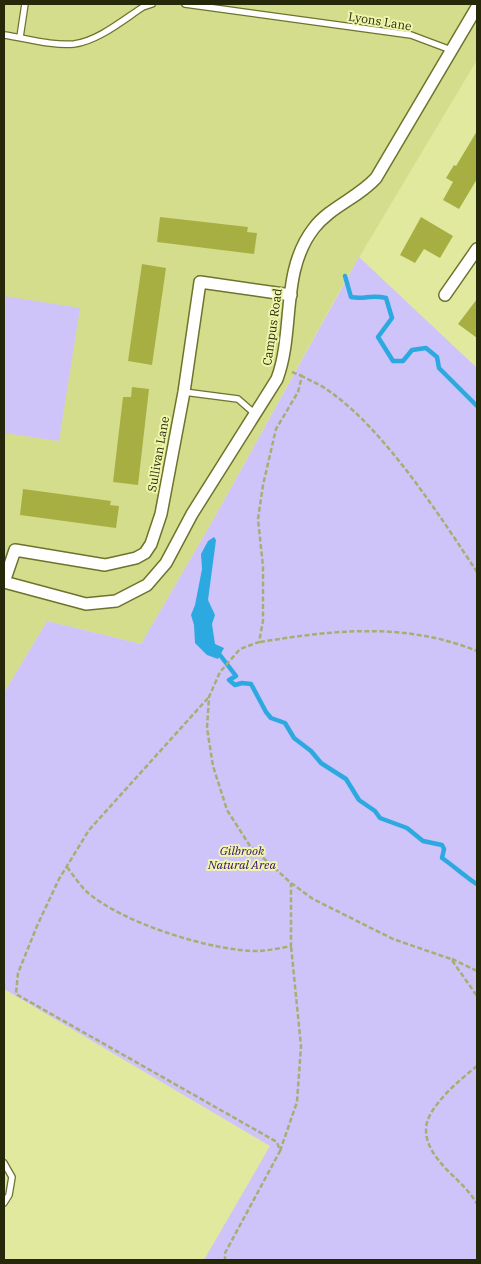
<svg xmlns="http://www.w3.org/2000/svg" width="481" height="1264" font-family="'IBM Plex Serif',serif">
<rect width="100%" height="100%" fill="#e1e99f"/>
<path fill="#d4dd8b" d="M 4,4 L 477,4 L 477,60 L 345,281 L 212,522 L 141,644 L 47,621 L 4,693 Z"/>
<g fill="#cec4f9">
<path d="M 359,257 L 477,368 L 477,1260 L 204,1260 L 270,1146 L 4,989 L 4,693 L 47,621 L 141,644 L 212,522 Z"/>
<path d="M 4,296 L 80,308 L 59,441 L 4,433 Z"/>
</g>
<path fill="#2ca9e0" d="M 214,537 L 216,540 L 208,600 L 215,615 L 212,624 L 215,644 L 224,648 L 218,659 L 207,655 L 195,643 L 194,625 L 191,615 L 195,605 L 202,569 L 201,554 L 208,541 Z"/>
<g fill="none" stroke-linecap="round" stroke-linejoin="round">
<g stroke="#2ca9e0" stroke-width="4.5">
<path d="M 345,276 L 351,297 C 365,300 370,294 386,298 L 392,318 L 378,337 L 393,361 L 403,361 L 412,350 L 426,348 L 437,357 L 439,368 L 477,406"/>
<path d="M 220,655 L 236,676 L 229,680 L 235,685 L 242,683 L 251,684 L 266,712 L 271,718 L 285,723 L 294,738 L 311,751 L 321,763 L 346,779 L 359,800 L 375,811 L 380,818 L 407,828 L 423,841 L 442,845 L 444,849 L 442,858 C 451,864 471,881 477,884"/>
</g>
</g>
<g fill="#a7af43">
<path d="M 477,131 L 477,179 L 459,209 L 443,200 L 453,182 L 446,178 L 454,165 L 456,166 Z"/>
<path d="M 160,217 L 248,227 L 247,232 L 257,233 L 254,254 L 157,242 Z"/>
<path d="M 421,217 L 453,236 L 440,258 L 424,249 L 415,263 L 400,255 Z"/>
<path d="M 142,264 L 166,268 L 152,365 L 128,361 Z"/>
<path d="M 477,299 L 477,338 L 458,324 Z"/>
<path d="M 132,387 L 149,389 L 138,485 L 113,482 L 123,397 L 131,397 Z"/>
<path d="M 23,489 L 111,501 L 110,505 L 119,506 L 116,528 L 20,515 Z"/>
</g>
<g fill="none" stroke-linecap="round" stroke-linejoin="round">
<defs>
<g id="service">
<path d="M 185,4 L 411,35 L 451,50"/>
<path d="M 4,35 C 26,38 51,46 74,44 C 98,41 123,20 143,7 L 152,4"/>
<path d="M 20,37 L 25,4"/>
<path d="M 184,392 L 238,399 L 254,413"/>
<path d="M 4,1163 L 12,1177 L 9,1195 L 4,1203"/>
</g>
<g id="minor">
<path d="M 445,295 L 477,249"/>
<path d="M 4,582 L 86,604 L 116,601 L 147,585 L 166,563 L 192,514 L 277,379 C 295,331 280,271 314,228 C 330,207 358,198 376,178 L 477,7"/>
<path d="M 4,582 L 15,550 L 105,565 L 136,558 L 145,553 L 151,544 L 161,514 L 184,392 L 200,282 L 291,295"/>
</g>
</defs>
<use href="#service" stroke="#6e732c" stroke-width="8"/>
<use href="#minor" stroke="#6e732c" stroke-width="14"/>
<g stroke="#a8ae71" stroke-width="2.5" stroke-dasharray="5 2.5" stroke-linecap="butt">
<path d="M 292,372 L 302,376"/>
<path d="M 477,572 C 440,516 384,429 329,391 C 321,385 311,381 302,376 L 298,392 L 276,429 L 263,485 L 258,519 L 263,567 L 263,621 L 259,642 L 240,649 L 220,672 L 209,697 L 207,728 L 213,766 L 227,810 L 250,846 L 291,883 L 313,899 L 393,939 L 451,959 L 477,996"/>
<path d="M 260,642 C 334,630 405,622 477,651"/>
<path d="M 208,698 L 89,830 L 59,879 L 37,926 L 18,973 L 16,994 L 277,1142 L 280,1151 L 225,1253 L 225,1260"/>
<path d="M 67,867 C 73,875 79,884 86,891 C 121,923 214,952 260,951 C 270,950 281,948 291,946 L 291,883"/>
<path d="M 452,959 L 477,971"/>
<path d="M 477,1066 C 462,1078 425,1108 426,1130 C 426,1146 437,1159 447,1170 C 458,1181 469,1190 477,1204"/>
<path d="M 280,1151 L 297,1102 L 301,1046 L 291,946"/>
</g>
<use href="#service" stroke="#fff" stroke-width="5.5"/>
<use href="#minor" stroke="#fff" stroke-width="11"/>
</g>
<g text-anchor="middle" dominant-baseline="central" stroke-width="4" stroke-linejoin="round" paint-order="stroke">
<g font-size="12" fill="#26280a" stroke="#eef6ac">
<text transform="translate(380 21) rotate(9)">Lyons Lane</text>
<text transform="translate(272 327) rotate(-82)">Campus Road</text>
<text transform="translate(158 454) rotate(-80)">Sullivan Lane</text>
</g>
<g font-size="12" font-style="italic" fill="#360574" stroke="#eef6ac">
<text x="242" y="850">Gilbrook<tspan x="242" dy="14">Natural Area</tspan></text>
</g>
</g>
<rect width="481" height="1264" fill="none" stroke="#26280a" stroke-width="10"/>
</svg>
